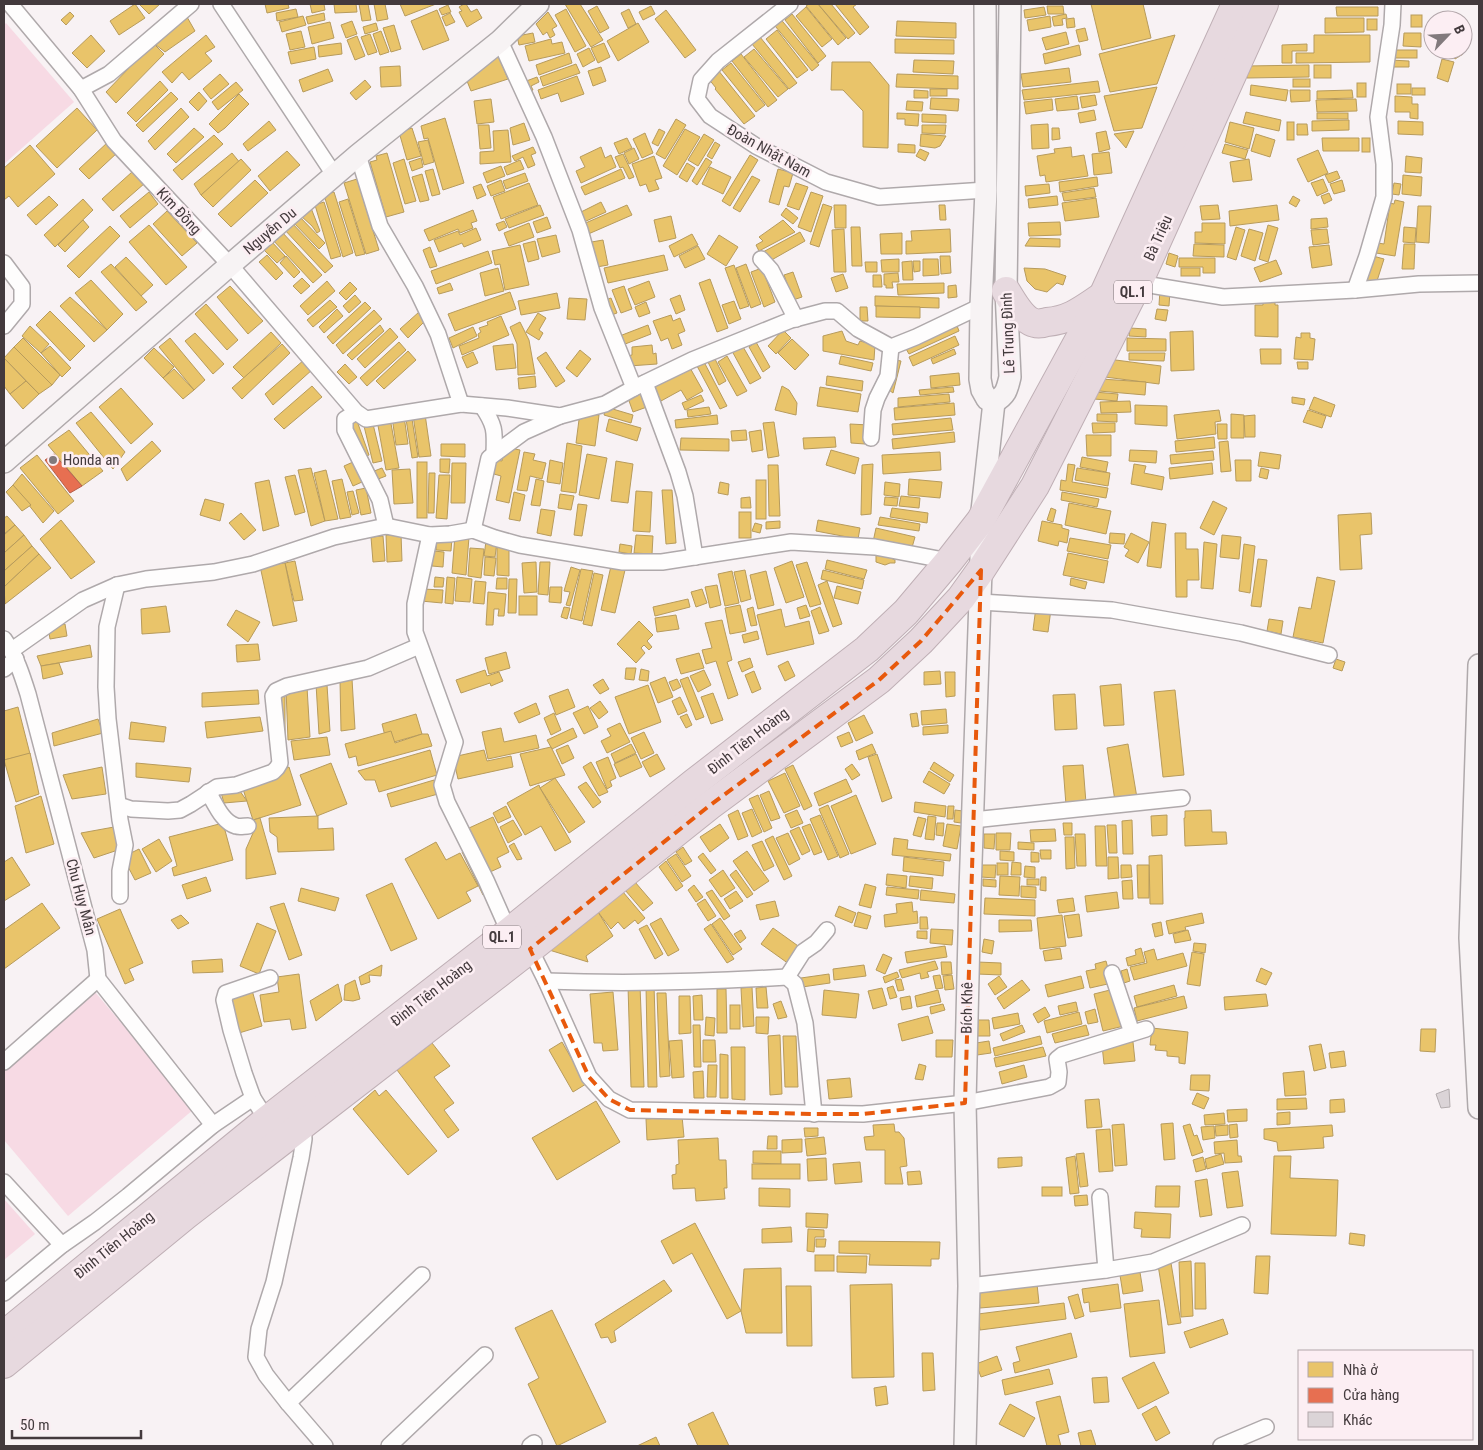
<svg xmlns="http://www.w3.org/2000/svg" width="1483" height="1450" font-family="'Roboto Condensed',sans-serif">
<rect width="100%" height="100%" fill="#f8f2f4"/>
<g fill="#f7dae4">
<path d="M 6,23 L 74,102 L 4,164 L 4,25 Z"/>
<path d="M 95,992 L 194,1109 L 68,1216 L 4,1140 L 4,1069 Z"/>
<path d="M 4,1199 L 35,1234 L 4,1260 Z"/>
</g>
<g fill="#e9c46a" stroke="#b79b5c">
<path d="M 135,4 L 145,18 L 119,35 L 110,21 Z"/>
<path d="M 139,4 L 160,4 L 149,14 Z"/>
<path d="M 265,4 L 288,4 L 289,8 L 267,13 Z"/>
<path d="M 310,4 L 324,4 L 325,10 L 312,13 Z"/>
<path d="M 334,4 L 356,4 L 357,12 L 335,13 Z"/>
<path d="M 359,4 L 368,4 L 371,20 L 362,21 Z"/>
<path d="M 374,4 L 385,4 L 388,19 L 377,21 Z"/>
<path d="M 400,4 L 436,4 L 405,16 Z"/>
<path d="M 464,4 L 466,4 L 471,12 L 477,9 L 482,18 L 467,27 L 459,12 L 462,11 L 459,7 Z"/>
<path d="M 565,4 L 580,4 L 603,40 L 591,47 Z"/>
<path d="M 809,4 L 818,4 L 846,38 L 838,45 L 806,6 Z"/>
<path d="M 818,4 L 831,4 L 855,33 L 848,39 Z"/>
<path d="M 835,4 L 857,4 L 853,7 L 869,27 L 860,35 Z"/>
<path d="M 1091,4 L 1143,4 L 1151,38 L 1102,50 Z"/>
<path d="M 448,5 L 451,12 L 442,15 L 439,9 Z"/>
<path d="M 597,6 L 609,28 L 600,33 L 588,11 Z"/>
<path d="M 651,6 L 655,14 L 643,20 L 639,12 Z"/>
<path d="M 1047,6 L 1063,6 L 1064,14 L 1048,14 Z"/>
<path d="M 806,7 L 832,39 L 822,47 L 796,16 Z"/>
<path d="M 1044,7 L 1046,15 L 1025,18 L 1024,10 Z"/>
<path d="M 1336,7 L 1378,7 L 1378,16 L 1337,16 Z"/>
<path d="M 296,9 L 298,17 L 277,21 L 276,13 Z"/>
<path d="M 566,9 L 586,46 L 575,52 L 555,15 Z"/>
<path d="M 629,9 L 636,24 L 628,28 L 621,13 Z"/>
<path d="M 437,10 L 449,40 L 423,50 L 411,21 Z"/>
<path d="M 666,10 L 696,50 L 685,58 L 655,19 Z"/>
<path d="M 70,12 L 74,16 L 66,25 L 61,20 Z"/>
<path d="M 548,12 L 557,26 L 552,29 L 555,35 L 550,38 L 547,32 L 543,35 L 536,24 Z"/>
<path d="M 324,13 L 325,20 L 308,24 L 306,17 Z"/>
<path d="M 450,13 L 455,22 L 446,26 L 442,17 Z"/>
<path d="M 792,14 L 826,56 L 818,63 L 785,20 Z"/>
<path d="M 1066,14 L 1067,18 L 1062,19 L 1063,25 L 1054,26 L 1052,17 Z"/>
<rect x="1411" y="15" width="11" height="12"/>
<path d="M 303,16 L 306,25 L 282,32 L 279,22 Z"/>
<path d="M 778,16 L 819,65 L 812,71 L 771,21 Z"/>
<path d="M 1050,16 L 1051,27 L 1029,31 L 1027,20 Z"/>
<path d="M 187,17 L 195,31 L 165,52 L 156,45 Z"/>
<path d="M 1074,18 L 1075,27 L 1067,28 L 1066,19 Z"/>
<path d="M 1325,18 L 1364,18 L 1364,32 L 1325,33 Z"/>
<rect x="1367" y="19" width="10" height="11"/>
<path d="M 352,21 L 357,34 L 346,38 L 341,25 Z"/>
<path d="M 897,21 L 956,23 L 956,38 L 896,36 Z"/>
<path d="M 330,22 L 334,38 L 312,44 L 308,27 Z"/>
<path d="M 376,23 L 378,30 L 365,34 L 363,27 Z"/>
<path d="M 638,23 L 649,42 L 618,61 L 607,41 Z"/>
<path d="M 394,25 L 401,49 L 391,52 L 383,28 Z"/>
<path d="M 1085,28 L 1088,40 L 1079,42 L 1076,30 Z"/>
<path d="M 777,30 L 808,70 L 797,78 L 766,39 Z"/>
<path d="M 301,31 L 305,47 L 290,50 L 286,34 Z"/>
<path d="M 381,31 L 389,52 L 380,55 L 373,34 Z"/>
<path d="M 1066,32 L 1069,44 L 1046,50 L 1042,38 Z"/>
<path d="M 533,33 L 535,42 L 519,45 L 517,36 Z"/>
<path d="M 1404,33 L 1421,33 L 1421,47 L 1403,46 Z"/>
<path d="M 370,34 L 377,52 L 368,55 L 361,37 Z"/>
<path d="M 91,35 L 105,51 L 87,68 L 72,53 Z"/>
<path d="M 206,35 L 215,47 L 205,53 L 212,61 L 189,80 L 182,72 L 172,83 L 162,72 Z"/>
<path d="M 1175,35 L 1157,84 L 1110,92 L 1099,54 Z"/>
<path d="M 1314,35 L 1370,35 L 1370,62 L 1296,63 L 1296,53 L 1314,53 Z"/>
<path d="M 357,36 L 365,56 L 355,60 L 347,40 Z"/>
<path d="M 760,37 L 797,83 L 789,89 L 752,44 Z"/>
<path d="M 551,39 L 552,44 L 562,42 L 565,53 L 529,61 L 525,46 Z"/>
<path d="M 895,39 L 954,40 L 954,54 L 895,53 Z"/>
<path d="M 153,43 L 164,54 L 116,103 L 106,92 Z"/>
<path d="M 341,43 L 342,54 L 319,57 L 318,46 Z"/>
<path d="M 604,43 L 610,57 L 598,63 L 591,48 Z"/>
<path d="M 1307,44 L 1307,51 L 1292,51 L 1292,63 L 1282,63 L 1282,45 Z"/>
<path d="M 1079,45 L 1081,55 L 1045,64 L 1043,54 Z"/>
<path d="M 314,47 L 316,59 L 291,64 L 288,52 Z"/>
<path d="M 589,48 L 595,60 L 583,67 L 577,54 Z"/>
<path d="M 754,49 L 788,89 L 778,97 L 744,57 Z"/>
<rect x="1395" y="50" width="22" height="8"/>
<path d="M 1449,50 L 1460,50 L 1463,54 L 1455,59 Z"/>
<path d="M 569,53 L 572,63 L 539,75 L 536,65 Z"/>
<path d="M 741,54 L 777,100 L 768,107 L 732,61 Z"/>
<path d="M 498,55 L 508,79 L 471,91 L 467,81 Z"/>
<path d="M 1442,59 L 1454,62 L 1448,82 L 1437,78 Z"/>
<path d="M 914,60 L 954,61 L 953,74 L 913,72 Z"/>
<path d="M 1390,60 L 1409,61 L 1409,67 L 1390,67 Z"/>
<path d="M 832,62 L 870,62 L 889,85 L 888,148 L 863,147 L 863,111 L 843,90 L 831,90 Z"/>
<path d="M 731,63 L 765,105 L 756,112 L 722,70 Z"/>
<path d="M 576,64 L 580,73 L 543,86 L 540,77 Z"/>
<path d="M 1309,65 L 1309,77 L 1247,78 L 1247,66 Z"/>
<rect x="1314" y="65" width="17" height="13"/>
<path d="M 400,66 L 401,86 L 381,87 L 380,67 Z"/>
<path d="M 601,67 L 606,81 L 593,86 L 588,71 Z"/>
<path d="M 1069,68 L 1071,82 L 1023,87 L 1021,74 Z"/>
<path d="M 328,69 L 333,81 L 303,92 L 299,80 Z"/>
<path d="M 718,70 L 755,116 L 744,124 L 715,89 L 716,88 L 708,78 Z"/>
<path d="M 220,74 L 229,84 L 211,99 L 203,89 Z"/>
<path d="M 897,74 L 958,76 L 958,89 L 896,87 Z"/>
<path d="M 577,76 L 584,94 L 561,102 L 558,93 L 541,99 L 538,90 Z"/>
<path d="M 537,77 L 539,82 L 531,86 L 533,90 L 525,94 L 521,83 Z"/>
<rect x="1293" y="79" width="17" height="8"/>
<path d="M 365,80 L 371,87 L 356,100 L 350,93 Z"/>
<path d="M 160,81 L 168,90 L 136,122 L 127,113 Z"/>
<path d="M 1098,81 L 1100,92 L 1024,100 L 1022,90 Z"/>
<path d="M 236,82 L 243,90 L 218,110 L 212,102 Z"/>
<rect x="1357" y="83" width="9" height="14"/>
<rect x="1397" y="84" width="14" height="10"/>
<path d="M 1251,85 L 1288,90 L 1286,101 L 1250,95 Z"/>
<path d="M 1157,87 L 1142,128 L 1114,131 L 1104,96 Z"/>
<rect x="1412" y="88" width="13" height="7"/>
<rect x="930" y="89" width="17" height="7"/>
<path d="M 914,90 L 928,91 L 928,98 L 914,98 Z"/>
<path d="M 1290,90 L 1310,90 L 1310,101 L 1291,102 Z"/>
<path d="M 1352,90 L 1353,98 L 1317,99 L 1317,91 Z"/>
<path d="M 171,92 L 178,99 L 143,132 L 136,125 Z"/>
<path d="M 199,92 L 207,101 L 198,111 L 189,102 Z"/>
<path d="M 239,94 L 249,104 L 225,128 L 218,133 L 209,124 Z"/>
<path d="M 1095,95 L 1097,105 L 1082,108 L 1080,97 Z"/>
<path d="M 1077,96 L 1079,109 L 1057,111 L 1055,99 Z"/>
<path d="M 1395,96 L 1412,97 L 1412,104 L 1418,104 L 1418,119 L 1410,118 L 1410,112 L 1395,112 Z"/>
<path d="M 931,98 L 959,99 L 958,111 L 930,109 Z"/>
<path d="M 491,99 L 494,122 L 477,124 L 474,101 Z"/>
<path d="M 1052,99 L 1053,110 L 1026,114 L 1024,102 Z"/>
<path d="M 1356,99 L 1357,111 L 1317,112 L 1316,100 Z"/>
<path d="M 907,101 L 923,102 L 922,111 L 906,110 Z"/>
<path d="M 77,108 L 97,130 L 57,168 L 36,146 Z"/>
<path d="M 181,108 L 189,117 L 155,150 L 148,141 Z"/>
<path d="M 1094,110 L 1096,120 L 1080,123 L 1078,113 Z"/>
<path d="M 1246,112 L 1281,120 L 1279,131 L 1243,123 Z"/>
<path d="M 897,113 L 919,114 L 918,126 L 905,125 L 905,119 L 897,119 Z"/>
<rect x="1317" y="113" width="31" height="6"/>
<path d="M 922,114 L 946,115 L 946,123 L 922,122 Z"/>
<path d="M 445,118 L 464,183 L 443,190 L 428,138 L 424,139 L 421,126 Z"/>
<path d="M 676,119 L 686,125 L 665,159 L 656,154 Z"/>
<path d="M 1349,120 L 1349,130 L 1312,131 L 1312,121 Z"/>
<path d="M 269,121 L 276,130 L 248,151 L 243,144 Z"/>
<path d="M 1398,121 L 1423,122 L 1423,135 L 1398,134 Z"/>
<path d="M 1230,122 L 1254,128 L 1249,149 L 1225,142 Z"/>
<rect x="1287" y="122" width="7" height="18"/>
<path d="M 524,123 L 530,140 L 513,145 L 510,128 Z"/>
<path d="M 1048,124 L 1049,148 L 1032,149 L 1031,125 Z"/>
<path d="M 1297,124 L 1307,124 L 1308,135 L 1297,135 Z"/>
<path d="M 478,125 L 489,125 L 491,148 L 480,149 Z"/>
<path d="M 922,125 L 946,125 L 945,134 L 922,133 Z"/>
<path d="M 194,128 L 204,137 L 176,163 L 167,154 Z"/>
<path d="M 412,128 L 421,156 L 407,160 L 399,132 Z"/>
<path d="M 1052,128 L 1059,128 L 1060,139 L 1052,140 Z"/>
<path d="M 659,129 L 665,132 L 658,146 L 652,143 Z"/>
<path d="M 685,129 L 700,137 L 677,175 L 663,166 Z"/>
<path d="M 508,130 L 511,162 L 480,164 L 480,152 L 494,151 L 493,131 Z"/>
<path d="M 1106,131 L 1110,149 L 1099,152 L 1096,133 Z"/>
<path d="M 1134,131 L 1126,148 L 1114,134 Z"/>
<path d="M 645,133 L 653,153 L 642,158 L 633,139 Z"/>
<path d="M 704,134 L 714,140 L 698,166 L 688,160 Z"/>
<path d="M 921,134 L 946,136 L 940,146 L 935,148 L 920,146 Z"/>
<path d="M 1256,134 L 1275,140 L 1270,157 L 1251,151 Z"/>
<path d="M 214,135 L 223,144 L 182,180 L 173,170 Z"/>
<path d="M 627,138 L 632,148 L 619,154 L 614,143 Z"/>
<path d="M 1322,138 L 1359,138 L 1359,151 L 1323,151 Z"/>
<rect x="1362" y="138" width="8" height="14"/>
<path d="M 428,140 L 434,162 L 424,165 L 418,142 Z"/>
<path d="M 108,142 L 118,152 L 89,179 L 79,169 Z"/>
<path d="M 715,142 L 720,145 L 712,159 L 707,156 Z"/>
<path d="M 898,144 L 915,145 L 915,153 L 898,152 Z"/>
<path d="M 1225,144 L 1248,150 L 1245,159 L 1222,153 Z"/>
<path d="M 30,145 L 55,174 L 18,207 L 9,196 L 4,200 L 4,168 Z"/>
<path d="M 533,147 L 536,153 L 531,155 L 535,165 L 528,168 L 523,157 L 515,161 L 512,156 Z"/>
<path d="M 601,147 L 605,158 L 611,155 L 616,167 L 581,183 L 576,171 L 585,167 L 580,157 Z"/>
<path d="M 1071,147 L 1072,157 L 1084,155 L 1088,176 L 1046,182 L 1045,175 L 1040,176 L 1037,156 L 1055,153 L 1054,149 Z"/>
<path d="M 634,148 L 639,159 L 629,164 L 624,153 Z"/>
<path d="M 920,149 L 929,153 L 925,161 L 916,156 Z"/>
<path d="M 1318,150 L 1328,173 L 1308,182 L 1297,159 Z"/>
<path d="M 287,151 L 300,165 L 270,191 L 258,176 Z"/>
<path d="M 1109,152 L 1112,173 L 1094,175 L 1092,154 Z"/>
<path d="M 232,153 L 241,164 L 201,195 L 194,184 Z"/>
<path d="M 387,153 L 404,212 L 386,217 L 370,162 L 377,160 L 376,156 Z"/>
<path d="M 623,154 L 634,177 L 629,179 L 623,167 L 620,168 L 615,157 Z"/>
<path d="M 750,155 L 758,160 L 730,206 L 722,201 Z"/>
<path d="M 654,156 L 662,178 L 655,180 L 659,189 L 649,192 L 646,184 L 640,186 L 632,164 Z"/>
<path d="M 1406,156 L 1422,158 L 1421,173 L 1405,172 Z"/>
<path d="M 421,158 L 423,167 L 412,171 L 409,162 Z"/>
<path d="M 706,158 L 712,162 L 697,185 L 692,181 Z"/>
<path d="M 241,159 L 251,170 L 213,207 L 201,195 Z"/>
<path d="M 404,159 L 416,201 L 405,204 L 393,163 Z"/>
<path d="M 1249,159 L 1252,180 L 1233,182 L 1230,162 Z"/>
<path d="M 520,160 L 524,169 L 507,175 L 504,167 Z"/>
<path d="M 687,163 L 695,168 L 687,182 L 679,177 Z"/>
<path d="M 501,166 L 505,176 L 487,183 L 483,173 Z"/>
<path d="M 710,167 L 731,177 L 723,194 L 702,184 Z"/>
<path d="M 433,169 L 440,194 L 432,196 L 425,171 Z"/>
<path d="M 621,169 L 625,178 L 585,195 L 581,187 Z"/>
<path d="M 778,169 L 793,173 L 789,187 L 784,186 L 779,205 L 769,202 Z"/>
<path d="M 1337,171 L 1340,178 L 1329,183 L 1325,175 Z"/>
<path d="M 132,172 L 145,183 L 113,211 L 102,199 Z"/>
<path d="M 525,173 L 528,181 L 506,189 L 503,181 Z"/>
<path d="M 422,174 L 429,200 L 420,202 L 412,177 Z"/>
<path d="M 1403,175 L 1422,177 L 1421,196 L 1402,194 Z"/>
<path d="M 752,176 L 760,180 L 740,212 L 733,208 Z"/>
<path d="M 1097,177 L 1098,186 L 1060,192 L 1059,182 Z"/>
<path d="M 357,179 L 379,250 L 366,254 L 344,183 Z"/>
<path d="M 1323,179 L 1328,191 L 1317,196 L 1311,183 Z"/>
<path d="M 255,180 L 268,193 L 231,227 L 218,214 Z"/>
<path d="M 501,180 L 505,191 L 491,196 L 487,186 Z"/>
<path d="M 1342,180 L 1345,191 L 1334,194 L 1330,184 Z"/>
<path d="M 529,183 L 538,205 L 501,219 L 493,197 Z"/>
<path d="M 796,183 L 808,187 L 799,210 L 787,206 Z"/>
<path d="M 1394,183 L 1401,184 L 1399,195 L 1392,194 Z"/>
<path d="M 481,184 L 486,195 L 477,199 L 473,187 Z"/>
<path d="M 1049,184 L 1050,193 L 1026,196 L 1025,186 Z"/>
<path d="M 1094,188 L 1096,197 L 1064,201 L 1062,193 Z"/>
<path d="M 149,192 L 158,204 L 130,228 L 120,216 Z"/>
<path d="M 334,192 L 353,253 L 343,257 L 324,195 Z"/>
<path d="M 811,192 L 823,196 L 811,232 L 798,227 Z"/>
<path d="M 1329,193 L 1332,200 L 1324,204 L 1321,196 Z"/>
<path d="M 49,196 L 58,205 L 36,225 L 27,215 Z"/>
<path d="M 1057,196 L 1058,205 L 1029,208 L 1028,199 Z"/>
<path d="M 1293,196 L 1300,200 L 1296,207 L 1289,203 Z"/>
<path d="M 1096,198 L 1099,217 L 1065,221 L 1062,203 Z"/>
<path d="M 83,199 L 93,210 L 55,247 L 44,235 Z"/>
<path d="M 348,199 L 365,254 L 356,256 L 339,202 Z"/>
<path d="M 1395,200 L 1404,202 L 1395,256 L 1376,253 L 1378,243 L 1384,244 L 1390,203 L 1394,204 Z"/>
<path d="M 324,202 L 341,256 L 331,259 L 315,205 Z"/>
<path d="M 601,202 L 606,212 L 584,222 L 579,213 Z"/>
<path d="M 823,204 L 832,207 L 819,247 L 810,244 Z"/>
<path d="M 540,205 L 544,215 L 509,228 L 505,219 Z"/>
<path d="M 627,205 L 632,215 L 586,235 L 581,225 Z"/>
<path d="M 834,205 L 846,205 L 846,228 L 835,228 Z"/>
<path d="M 939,205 L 945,205 L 946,220 L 940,220 Z"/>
<path d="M 1218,205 L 1220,219 L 1202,220 L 1200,206 Z"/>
<path d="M 1277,205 L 1279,220 L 1230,226 L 1229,211 Z"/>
<path d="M 1418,206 L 1431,206 L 1429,243 L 1416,242 Z"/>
<path d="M 311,208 L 320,231 L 317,233 L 312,226 L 301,216 Z"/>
<path d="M 786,208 L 798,218 L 793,224 L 781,215 Z"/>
<path d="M 473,210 L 477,221 L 471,223 L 473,228 L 460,233 L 458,229 L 429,241 L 424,230 Z"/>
<path d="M 167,211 L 197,243 L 182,256 L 153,224 Z"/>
<path d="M 298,215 L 325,243 L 319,249 L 292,221 Z"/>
<path d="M 671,216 L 676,238 L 659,242 L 654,220 Z"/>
<path d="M 547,217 L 551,228 L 537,233 L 533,222 Z"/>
<path d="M 1327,218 L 1328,227 L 1311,229 L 1311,219 Z"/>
<path d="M 83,220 L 89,227 L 65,252 L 58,245 Z"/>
<path d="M 783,220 L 795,232 L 759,251 L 756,245 L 763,241 L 759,237 Z"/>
<path d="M 290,221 L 333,266 L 325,273 L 283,228 Z"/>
<path d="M 504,221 L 507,227 L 499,231 L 496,224 Z"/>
<path d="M 1060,222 L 1061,235 L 1029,236 L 1028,223 Z"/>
<path d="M 529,223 L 534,237 L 509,246 L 504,233 Z"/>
<path d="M 1202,223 L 1225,223 L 1225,244 L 1195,243 L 1195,232 L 1202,232 Z"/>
<path d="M 149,225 L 187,267 L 166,285 L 129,242 Z"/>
<path d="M 1268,225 L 1278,228 L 1268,262 L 1259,259 Z"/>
<path d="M 110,226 L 120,236 L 79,278 L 67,266 Z"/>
<path d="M 851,227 L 860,227 L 862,266 L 852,266 Z"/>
<path d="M 1236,227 L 1245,230 L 1236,260 L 1227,257 Z"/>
<path d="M 1404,227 L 1416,228 L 1415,243 L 1403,242 Z"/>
<path d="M 476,228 L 481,240 L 464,247 L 462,243 L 439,252 L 434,240 L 458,231 L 460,235 Z"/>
<path d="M 844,229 L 846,272 L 834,272 L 832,230 Z"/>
<path d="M 950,229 L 951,252 L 906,254 L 906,241 L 912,241 L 911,231 Z"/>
<path d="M 1249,229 L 1263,233 L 1255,261 L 1241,256 Z"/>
<path d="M 1327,229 L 1329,243 L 1313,245 L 1311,230 Z"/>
<path d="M 281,231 L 322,275 L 313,283 L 272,239 Z"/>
<path d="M 800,232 L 805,241 L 768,262 L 763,252 Z"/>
<path d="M 902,233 L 902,254 L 881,254 L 880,234 Z"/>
<path d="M 692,234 L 698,245 L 674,257 L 669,246 Z"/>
<path d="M 556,235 L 560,252 L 542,257 L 537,239 Z"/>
<path d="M 719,235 L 738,247 L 726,266 L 707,254 Z"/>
<path d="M 1030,238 L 1060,239 L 1060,247 L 1025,246 Z"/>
<path d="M 603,240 L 608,265 L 591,268 L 586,243 Z"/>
<path d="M 271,241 L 285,256 L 277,263 L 263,249 Z"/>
<path d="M 535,241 L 539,259 L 528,262 L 523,244 Z"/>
<path d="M 1194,244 L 1224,245 L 1224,257 L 1193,256 Z"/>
<path d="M 1404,244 L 1415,244 L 1414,269 L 1402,269 Z"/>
<path d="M 520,245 L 529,285 L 505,290 L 500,264 L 495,265 L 492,251 Z"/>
<path d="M 1329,245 L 1332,265 L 1312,268 L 1309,247 Z"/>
<path d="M 698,246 L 705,259 L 685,268 L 679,256 Z"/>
<path d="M 430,247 L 437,266 L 430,268 L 423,250 Z"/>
<path d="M 488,251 L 492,263 L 436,284 L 431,271 Z"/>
<path d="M 1169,253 L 1178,256 L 1175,267 L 1166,264 Z"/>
<path d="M 267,255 L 283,273 L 276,280 L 259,262 Z"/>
<path d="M 664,255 L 668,270 L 608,283 L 604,268 Z"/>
<path d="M 286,256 L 300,272 L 294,278 L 280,263 Z"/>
<path d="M 940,256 L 950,256 L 951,273 L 941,274 Z"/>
<path d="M 1373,256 L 1384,259 L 1376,284 L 1365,280 Z"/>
<path d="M 126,257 L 153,285 L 141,296 L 115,267 Z"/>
<path d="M 1179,258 L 1215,258 L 1215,273 L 1203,273 L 1203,267 L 1179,267 Z"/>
<path d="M 899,259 L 899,272 L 882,272 L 881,260 Z"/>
<path d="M 923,259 L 938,259 L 939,275 L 923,276 Z"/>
<path d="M 1276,260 L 1282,274 L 1260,282 L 1254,268 Z"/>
<path d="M 912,261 L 913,280 L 903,280 L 902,262 Z"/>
<path d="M 913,261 L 920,261 L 920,271 L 914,272 Z"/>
<path d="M 865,262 L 877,262 L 877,272 L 866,272 Z"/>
<path d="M 111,264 L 147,302 L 136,311 L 101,272 Z"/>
<path d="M 746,264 L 761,304 L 751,308 L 736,268 Z"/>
<path d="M 734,265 L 749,306 L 740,309 L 725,268 Z"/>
<path d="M 498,268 L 504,291 L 485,296 L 480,273 Z"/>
<path d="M 762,268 L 775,302 L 764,307 L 751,272 Z"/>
<path d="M 1024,268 L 1045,269 L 1066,276 L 1063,285 L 1057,283 L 1047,292 L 1035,289 L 1027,281 Z"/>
<rect x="1181" y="268" width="19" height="8"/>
<path d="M 793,272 L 802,297 L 793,300 L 784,275 Z"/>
<path d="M 898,273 L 899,282 L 892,282 L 893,288 L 886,288 L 886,285 L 884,285 L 884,274 Z"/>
<path d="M 843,274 L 848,288 L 836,292 L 831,278 Z"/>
<path d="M 873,275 L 881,275 L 882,287 L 873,287 Z"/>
<path d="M 302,278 L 310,286 L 301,294 L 293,286 Z"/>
<path d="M 710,279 L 728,328 L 717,332 L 699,283 Z"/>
<path d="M 91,280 L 123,314 L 107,330 L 75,293 Z"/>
<path d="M 327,281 L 335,291 L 308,315 L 300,306 Z"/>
<path d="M 649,281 L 655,297 L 635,305 L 628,289 Z"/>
<path d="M 350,282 L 357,289 L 346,300 L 339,293 Z"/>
<path d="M 450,283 L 453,290 L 439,294 L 437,288 Z"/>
<path d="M 944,283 L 944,293 L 898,295 L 897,284 Z"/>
<path d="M 956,285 L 957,297 L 948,298 L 948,286 Z"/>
<path d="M 230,286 L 263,321 L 248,334 L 217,297 Z"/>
<path d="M 624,286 L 632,309 L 621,313 L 612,290 Z"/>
<path d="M 1160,290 L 1170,291 L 1169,306 L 1159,305 Z"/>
<path d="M 510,292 L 516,309 L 455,331 L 448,314 Z"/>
<path d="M 557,293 L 560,308 L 521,315 L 518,301 Z"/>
<path d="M 355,295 L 361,302 L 349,313 L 343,306 Z"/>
<path d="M 680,295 L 685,310 L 676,314 L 670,299 Z"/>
<path d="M 875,296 L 939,298 L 939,308 L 875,306 Z"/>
<path d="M 70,297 L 107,330 L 94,342 L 60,306 Z"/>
<path d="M 569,298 L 587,299 L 585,320 L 567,319 Z"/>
<path d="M 611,298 L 617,313 L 609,316 L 603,301 Z"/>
<path d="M 330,300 L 337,307 L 313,327 L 307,320 Z"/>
<path d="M 1263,300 L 1275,300 L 1275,305 L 1278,305 L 1278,337 L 1255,336 L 1255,305 L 1263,305 Z"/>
<path d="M 734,301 L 741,319 L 729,324 L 722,305 Z"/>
<path d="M 365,302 L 371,308 L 333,344 L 327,337 Z"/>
<path d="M 646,302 L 650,313 L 639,317 L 635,307 Z"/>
<path d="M 206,304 L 238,340 L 227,350 L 195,314 Z"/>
<path d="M 876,306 L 920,307 L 920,318 L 876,317 Z"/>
<path d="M 860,307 L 867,307 L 868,321 L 860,321 Z"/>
<path d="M 337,309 L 343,316 L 324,333 L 319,327 Z"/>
<path d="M 1157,309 L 1168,310 L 1166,321 L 1155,319 Z"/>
<path d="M 374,310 L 382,319 L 343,354 L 336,345 Z"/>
<path d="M 50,311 L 85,346 L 70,361 L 36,325 Z"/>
<path d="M 419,312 L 426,320 L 408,338 L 400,329 Z"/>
<path d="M 538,313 L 546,318 L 539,330 L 543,333 L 539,340 L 526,332 Z"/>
<path d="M 671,315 L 673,321 L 680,318 L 685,331 L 678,334 L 682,345 L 672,349 L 668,338 L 661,341 L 653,321 Z"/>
<path d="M 501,316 L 509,335 L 462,355 L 459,346 L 479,338 L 478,334 L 481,332 L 479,328 L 488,325 L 487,322 Z"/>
<path d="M 520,322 L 529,340 L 535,374 L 518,375 L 517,344 L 510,327 Z"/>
<path d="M 956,323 L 959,331 L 909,354 L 905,347 Z"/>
<path d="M 380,325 L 384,331 L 352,360 L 347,355 Z"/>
<path d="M 648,325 L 651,334 L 620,346 L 617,337 Z"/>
<path d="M 30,326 L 49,344 L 41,353 L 22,336 Z"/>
<path d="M 473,327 L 477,336 L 453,348 L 449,338 Z"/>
<path d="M 390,328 L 398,337 L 365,368 L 357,359 Z"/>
<path d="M 1130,328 L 1146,329 L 1146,337 L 1129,336 Z"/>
<path d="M 783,330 L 791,338 L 776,354 L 768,346 Z"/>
<path d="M 842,331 L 846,341 L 858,345 L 860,341 L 875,345 L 874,360 L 823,351 L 823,336 Z"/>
<path d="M 1193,331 L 1194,370 L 1171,371 L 1170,332 Z"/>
<path d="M 271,332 L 281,343 L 244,378 L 233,367 Z"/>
<path d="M 195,333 L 224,364 L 213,374 L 185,341 Z"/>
<path d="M 1301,333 L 1310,333 L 1310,338 L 1315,339 L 1313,360 L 1294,359 L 1296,337 L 1301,338 Z"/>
<path d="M 955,336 L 959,345 L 913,366 L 909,357 Z"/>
<path d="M 23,338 L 60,375 L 52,385 L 13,348 Z"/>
<path d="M 170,338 L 205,380 L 194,390 L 159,347 Z"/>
<path d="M 1127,338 L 1166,339 L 1166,351 L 1127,351 Z"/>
<path d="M 792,339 L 809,355 L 795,370 L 778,353 Z"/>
<path d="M 399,342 L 406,350 L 367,386 L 360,378 Z"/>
<path d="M 756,342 L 770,367 L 763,372 L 749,347 Z"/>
<path d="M 282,344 L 290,353 L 242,399 L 232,388 Z"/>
<path d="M 513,344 L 516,368 L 496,370 L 493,346 Z"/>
<path d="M 652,345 L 653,354 L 656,353 L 657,364 L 629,366 L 628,356 L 632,355 L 632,347 Z"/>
<path d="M 742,345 L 761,378 L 750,384 L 732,351 Z"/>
<path d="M 50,346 L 71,368 L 62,377 L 41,353 Z"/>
<path d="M 14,347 L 52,385 L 39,394 L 4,358 Z"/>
<path d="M 154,348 L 174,367 L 163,378 L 144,358 Z"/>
<path d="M 954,349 L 956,354 L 933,364 L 931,359 Z"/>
<path d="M 1260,349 L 1281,349 L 1281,364 L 1261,364 Z"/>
<path d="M 580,350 L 591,359 L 577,377 L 566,368 Z"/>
<path d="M 408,351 L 416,360 L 384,389 L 376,381 Z"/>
<path d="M 473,352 L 478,363 L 467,368 L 462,357 Z"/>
<path d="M 546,352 L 565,381 L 556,387 L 537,358 Z"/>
<path d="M 1129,353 L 1165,353 L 1164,361 L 1129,360 Z"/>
<path d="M 727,356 L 747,391 L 737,396 L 718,362 Z"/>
<path d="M 841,356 L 873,363 L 871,371 L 839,364 Z"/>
<path d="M 4,358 L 26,381 L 10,394 L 4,386 Z"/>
<path d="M 305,359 L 313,369 L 273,405 L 265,394 Z"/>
<path d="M 715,359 L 726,381 L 719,385 L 708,362 Z"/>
<path d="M 890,359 L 901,361 L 893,393 L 889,390 Z"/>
<path d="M 1108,359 L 1161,366 L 1159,384 L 1105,377 Z"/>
<path d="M 704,362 L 727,406 L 720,409 L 697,366 Z"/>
<path d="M 1297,362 L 1308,362 L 1308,369 L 1298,369 Z"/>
<path d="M 345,364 L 357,377 L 349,384 L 337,372 Z"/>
<path d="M 689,366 L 703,391 L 687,400 L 681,390 L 661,401 L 652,386 Z"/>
<path d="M 174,369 L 194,390 L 183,399 L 163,378 Z"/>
<path d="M 959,373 L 960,385 L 931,388 L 930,376 Z"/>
<path d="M 535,376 L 536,387 L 519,389 L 518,378 Z"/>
<path d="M 827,376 L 863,381 L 862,391 L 826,385 Z"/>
<path d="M 1101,379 L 1146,382 L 1145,395 L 1099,391 Z"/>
<path d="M 26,381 L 39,394 L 23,409 L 10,394 Z"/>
<path d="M 312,386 L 322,397 L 284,429 L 274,419 Z"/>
<path d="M 782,386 L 789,390 L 797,403 L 796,415 L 775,410 Z"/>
<path d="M 820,387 L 861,394 L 858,412 L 817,406 Z"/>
<path d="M 953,387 L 954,392 L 920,395 L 919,390 Z"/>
<path d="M 121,388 L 153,424 L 131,444 L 99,407 Z"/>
<path d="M 1094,392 L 1118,394 L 1117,401 L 1094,399 Z"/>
<path d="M 641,393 L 647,407 L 633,412 L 628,398 Z"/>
<path d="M 949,394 L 950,402 L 898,407 L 898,398 Z"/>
<path d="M 701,395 L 704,401 L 685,410 L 682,403 Z"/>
<path d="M 1292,397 L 1305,399 L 1304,405 L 1292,403 Z"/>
<path d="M 1314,397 L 1335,405 L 1331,417 L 1309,409 Z"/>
<path d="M 1130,401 L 1131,412 L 1101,413 L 1100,402 Z"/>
<path d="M 954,403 L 955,415 L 895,420 L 894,408 Z"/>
<path d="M 1135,405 L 1167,406 L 1167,426 L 1135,424 Z"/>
<path d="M 606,407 L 633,415 L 631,423 L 604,415 Z"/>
<path d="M 709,407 L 711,414 L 688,417 L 687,410 Z"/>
<path d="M 1219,410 L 1221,421 L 1215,422 L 1216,434 L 1177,439 L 1174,415 Z"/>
<path d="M 1308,410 L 1326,416 L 1322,428 L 1303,422 Z"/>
<path d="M 91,412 L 125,452 L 113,469 L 76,423 Z"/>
<path d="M 580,412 L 599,415 L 595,446 L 576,443 Z"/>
<path d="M 425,414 L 431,456 L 419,457 L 413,415 Z"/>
<path d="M 1097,414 L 1117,414 L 1117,422 L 1097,421 Z"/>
<path d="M 1231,414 L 1244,415 L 1244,438 L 1231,438 Z"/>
<path d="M 717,415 L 718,424 L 676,428 L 675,420 Z"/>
<path d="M 1255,415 L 1255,437 L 1245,437 L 1244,416 Z"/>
<path d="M 404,416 L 408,444 L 396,445 L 392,417 Z"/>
<path d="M 356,418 L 369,455 L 361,458 L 348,421 Z"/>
<path d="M 390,418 L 399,468 L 386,470 L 377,420 Z"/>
<path d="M 951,418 L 953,430 L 893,435 L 892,424 Z"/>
<path d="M 406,419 L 412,419 L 418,457 L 412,458 Z"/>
<path d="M 609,419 L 641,428 L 637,441 L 606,431 Z"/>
<path d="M 372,420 L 382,461 L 373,463 L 363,422 Z"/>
<path d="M 774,422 L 779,456 L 768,458 L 763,423 Z"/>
<path d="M 1092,423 L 1115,423 L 1115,432 L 1093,433 Z"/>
<path d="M 850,424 L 869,425 L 864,437 L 865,444 L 851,443 Z"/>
<path d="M 1217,424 L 1227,424 L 1227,439 L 1218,439 Z"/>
<path d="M 69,430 L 103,471 L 82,486 L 48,445 Z"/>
<path d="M 746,430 L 747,440 L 732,441 L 731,431 Z"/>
<path d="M 761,430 L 763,450 L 752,452 L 749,432 Z"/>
<path d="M 954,432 L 955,442 L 893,449 L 892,439 Z"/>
<path d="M 1086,435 L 1111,435 L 1111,456 L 1087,456 Z"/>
<path d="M 835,437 L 836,447 L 804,449 L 803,438 Z"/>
<path d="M 1214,437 L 1215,448 L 1176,452 L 1175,441 Z"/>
<path d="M 681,438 L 729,439 L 729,451 L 680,450 Z"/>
<path d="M 152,441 L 161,451 L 127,481 L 121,469 Z"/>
<path d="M 1228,441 L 1231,471 L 1221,472 L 1219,442 Z"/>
<path d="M 567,443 L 582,446 L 576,493 L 561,491 Z"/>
<path d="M 441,444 L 465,444 L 465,457 L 441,456 Z"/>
<path d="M 504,447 L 520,450 L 509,503 L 496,500 L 501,476 L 494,474 L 496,460 L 502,461 Z"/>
<path d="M 831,450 L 859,458 L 855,474 L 826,465 Z"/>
<path d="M 1130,450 L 1157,451 L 1156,463 L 1129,461 Z"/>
<path d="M 1213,451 L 1214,460 L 1171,464 L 1170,455 Z"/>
<path d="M 524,452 L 535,454 L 533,460 L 546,463 L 542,479 L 530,476 L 527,491 L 517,490 Z"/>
<path d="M 940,452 L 941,470 L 883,474 L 882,455 Z"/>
<path d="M 1260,452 L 1281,455 L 1279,469 L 1258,466 Z"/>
<path d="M 587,454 L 607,458 L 599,499 L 579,495 Z"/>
<path d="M 37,455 L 74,501 L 58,514 L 20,468 Z"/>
<path d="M 1082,457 L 1108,462 L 1106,472 L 1080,467 Z"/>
<path d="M 440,459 L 450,459 L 449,473 L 440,472 Z"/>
<path d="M 550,460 L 563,463 L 560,484 L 547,482 Z"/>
<path d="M 1235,460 L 1251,460 L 1251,481 L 1236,481 Z"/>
<path d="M 616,461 L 633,464 L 628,503 L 611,501 Z"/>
<path d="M 353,462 L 362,482 L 353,486 L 344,466 Z"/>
<rect x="417" y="462" width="10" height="56"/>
<path d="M 452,463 L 466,463 L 465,503 L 451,503 Z"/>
<path d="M 1212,463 L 1213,474 L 1170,479 L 1169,468 Z"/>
<path d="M 873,464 L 871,514 L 861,515 L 862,465 Z"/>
<path d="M 1068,464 L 1075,465 L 1072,482 L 1108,488 L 1106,498 L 1060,490 L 1061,480 L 1066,481 Z"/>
<path d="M 1134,464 L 1146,466 L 1144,473 L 1164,477 L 1162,490 L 1131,484 Z"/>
<path d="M 768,465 L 778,465 L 780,516 L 769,516 Z"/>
<path d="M 311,468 L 325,521 L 311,526 L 298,470 Z"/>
<path d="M 382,468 L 386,476 L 373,481 L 369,473 Z"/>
<path d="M 1077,468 L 1110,473 L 1108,486 L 1075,480 Z"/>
<path d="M 1261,468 L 1269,470 L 1267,479 L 1259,477 Z"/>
<path d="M 410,469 L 413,503 L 394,504 L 392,470 Z"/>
<path d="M 326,470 L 338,519 L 325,521 L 314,473 Z"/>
<path d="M 429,473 L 435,473 L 434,513 L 428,513 Z"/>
<path d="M 22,474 L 54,511 L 43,523 L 13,485 Z"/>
<path d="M 295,475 L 305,512 L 295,515 L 285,477 Z"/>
<path d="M 439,475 L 450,475 L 447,519 L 436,518 Z"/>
<path d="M 342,479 L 351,517 L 340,519 L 332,481 Z"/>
<path d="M 536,479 L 544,481 L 540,506 L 531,505 Z"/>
<path d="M 909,479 L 942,482 L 940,498 L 908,495 Z"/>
<path d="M 269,480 L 279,526 L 263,531 L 255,483 Z"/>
<rect x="756" y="480" width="10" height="39"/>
<path d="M 720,482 L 729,484 L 728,495 L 718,493 Z"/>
<path d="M 885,482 L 900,484 L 899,497 L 884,495 Z"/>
<path d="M 13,485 L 31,505 L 22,511 L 6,492 Z"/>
<path d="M 366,488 L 371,513 L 361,515 L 356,490 Z"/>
<path d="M 662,490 L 672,490 L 676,543 L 666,544 Z"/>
<path d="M 353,491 L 359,513 L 352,515 L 347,492 Z"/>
<path d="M 636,491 L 652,492 L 650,532 L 633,531 Z"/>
<path d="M 514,492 L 525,495 L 520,521 L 509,519 Z"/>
<path d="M 1062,492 L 1099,499 L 1097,507 L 1061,500 Z"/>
<path d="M 560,494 L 574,496 L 571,510 L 558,508 Z"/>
<path d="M 901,496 L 920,498 L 919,508 L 899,506 Z"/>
<path d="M 750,497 L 751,508 L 741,508 L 741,498 Z"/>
<path d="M 885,497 L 898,498 L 897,506 L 884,505 Z"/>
<path d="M 205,499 L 224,504 L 220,521 L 200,515 Z"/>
<path d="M 1213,501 L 1227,508 L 1214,535 L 1200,528 Z"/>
<path d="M 1069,503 L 1111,511 L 1106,534 L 1065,525 Z"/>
<path d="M 578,504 L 587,505 L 582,536 L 574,535 Z"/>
<path d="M 892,508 L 928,513 L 927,523 L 890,517 Z"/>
<path d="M 1051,508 L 1056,510 L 1053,522 L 1047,520 Z"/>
<path d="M 541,509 L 555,511 L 551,536 L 537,533 Z"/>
<rect x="739" y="512" width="12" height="26"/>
<path d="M 241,513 L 256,530 L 244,540 L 229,523 Z"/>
<path d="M 1371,513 L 1372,534 L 1360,535 L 1362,569 L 1340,570 L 1338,515 Z"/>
<path d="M 7,516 L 15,525 L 4,534 L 4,518 Z"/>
<path d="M 880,517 L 920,524 L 919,531 L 878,525 Z"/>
<path d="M 61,520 L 95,562 L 71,579 L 40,539 Z"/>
<path d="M 818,520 L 860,528 L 858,539 L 816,531 Z"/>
<path d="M 780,521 L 780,528 L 766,529 L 766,522 Z"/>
<path d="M 1042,521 L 1062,525 L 1062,528 L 1069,530 L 1067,543 L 1059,541 L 1058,546 L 1038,541 Z"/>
<path d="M 1152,522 L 1166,524 L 1161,568 L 1147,566 Z"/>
<path d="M 755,523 L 762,525 L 760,533 L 752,531 Z"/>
<path d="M 15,525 L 24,535 L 4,553 L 4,535 Z"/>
<path d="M 876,528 L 915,537 L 911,551 L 873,542 Z"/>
<path d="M 1110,533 L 1125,534 L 1124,544 L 1109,543 Z"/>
<path d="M 1131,533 L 1149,542 L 1138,563 L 1125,556 L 1129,550 L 1124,547 Z"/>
<path d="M 1175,533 L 1186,533 L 1186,549 L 1198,549 L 1199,580 L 1187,580 L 1187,597 L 1176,597 Z"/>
<path d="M 401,534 L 402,561 L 387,562 L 386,535 Z"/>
<path d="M 24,535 L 32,546 L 4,571 L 4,553 Z"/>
<path d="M 455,535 L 469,537 L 466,575 L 452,573 Z"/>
<path d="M 636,535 L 653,536 L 652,554 L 634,553 Z"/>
<path d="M 1222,535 L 1241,537 L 1239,559 L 1220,557 Z"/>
<path d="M 383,536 L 385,561 L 373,562 L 371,537 Z"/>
<path d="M 437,537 L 452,538 L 451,551 L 436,550 Z"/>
<path d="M 1070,538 L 1111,545 L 1108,559 L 1067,551 Z"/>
<path d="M 486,541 L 497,542 L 495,557 L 484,556 Z"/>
<path d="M 1204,542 L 1217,544 L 1213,589 L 1201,588 Z"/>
<path d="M 620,544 L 632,546 L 631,554 L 619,552 Z"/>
<path d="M 1244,544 L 1255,546 L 1250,593 L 1239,591 Z"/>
<path d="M 32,546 L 39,554 L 4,587 L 4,571 Z"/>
<path d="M 497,546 L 509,546 L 509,576 L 497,575 Z"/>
<path d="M 470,548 L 484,549 L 481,578 L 468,576 Z"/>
<path d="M 876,549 L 894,552 L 891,558 L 895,560 L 895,563 L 890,563 L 885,565 L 876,562 Z"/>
<path d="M 433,551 L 444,552 L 443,567 L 432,566 Z"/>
<path d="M 1068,553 L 1108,561 L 1104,583 L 1063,575 Z"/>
<path d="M 39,554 L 51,568 L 5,604 L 4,587 Z"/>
<path d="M 485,557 L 496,558 L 494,576 L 484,575 Z"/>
<path d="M 1258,559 L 1267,560 L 1261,607 L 1251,606 Z"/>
<path d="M 827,560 L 867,570 L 864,579 L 825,569 Z"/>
<path d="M 295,561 L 303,600 L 294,601 L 285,563 Z"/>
<path d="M 792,561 L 804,597 L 786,603 L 774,568 Z"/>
<path d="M 536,562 L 537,592 L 524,593 L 522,563 Z"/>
<path d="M 540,562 L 550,562 L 548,595 L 538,594 Z"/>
<path d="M 807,562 L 821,604 L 810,607 L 796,565 Z"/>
<path d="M 285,563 L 297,621 L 273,626 L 260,566 Z"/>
<path d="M 611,566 L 625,570 L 615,613 L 601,610 Z"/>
<path d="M 571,567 L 580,570 L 570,606 L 566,605 L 570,592 L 564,591 Z"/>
<path d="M 581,569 L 593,571 L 582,621 L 570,618 Z"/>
<path d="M 745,570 L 751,599 L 741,602 L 734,572 Z"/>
<path d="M 823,570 L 864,580 L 862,589 L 821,579 Z"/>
<path d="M 732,571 L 739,603 L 725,606 L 718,574 Z"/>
<path d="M 766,571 L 774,605 L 758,609 L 750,575 Z"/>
<path d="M 594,573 L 603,575 L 592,626 L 583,624 Z"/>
<path d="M 435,577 L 444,578 L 443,587 L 434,587 Z"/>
<path d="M 447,577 L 455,578 L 453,604 L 445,603 Z"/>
<path d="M 457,577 L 472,579 L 470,602 L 455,601 Z"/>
<path d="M 1317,577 L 1335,581 L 1323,643 L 1293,637 L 1299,607 L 1311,609 Z"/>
<path d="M 497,578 L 507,578 L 507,589 L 496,589 Z"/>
<path d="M 1071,578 L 1087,582 L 1085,589 L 1070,585 Z"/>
<path d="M 509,579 L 517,579 L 516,613 L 508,613 Z"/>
<path d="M 475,581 L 486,582 L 484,604 L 473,603 Z"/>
<path d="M 827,581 L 842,624 L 833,627 L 818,585 Z"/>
<path d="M 717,585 L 721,605 L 710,608 L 705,587 Z"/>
<path d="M 837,586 L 861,592 L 858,604 L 834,598 Z"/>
<path d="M 550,587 L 562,587 L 561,603 L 549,602 Z"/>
<path d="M 422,589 L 443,590 L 442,603 L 421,601 Z"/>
<path d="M 702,589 L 707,603 L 696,607 L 691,592 Z"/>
<path d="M 488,592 L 506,594 L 504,616 L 498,616 L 499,609 L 494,609 L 493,625 L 486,625 Z"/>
<rect x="519" y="596" width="18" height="19"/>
<path d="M 688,599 L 690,607 L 655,616 L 653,607 Z"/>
<path d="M 740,605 L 746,631 L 730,634 L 725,608 Z"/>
<path d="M 806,605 L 810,616 L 800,619 L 797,608 Z"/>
<path d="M 166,606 L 170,632 L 142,634 L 141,609 Z"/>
<path d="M 564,607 L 570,608 L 567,619 L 561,617 Z"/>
<path d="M 753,607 L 757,625 L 751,626 L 747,609 Z"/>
<path d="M 820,607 L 829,631 L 819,634 L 811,611 Z"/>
<path d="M 1036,607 L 1051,609 L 1048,632 L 1033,630 Z"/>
<path d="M 781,609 L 785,627 L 809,621 L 814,644 L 767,655 L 757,615 Z"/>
<path d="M 236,610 L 260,622 L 248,642 L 227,625 Z"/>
<path d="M 676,615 L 679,629 L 657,632 L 655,618 Z"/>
<path d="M 1269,619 L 1283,621 L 1281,634 L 1267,631 Z"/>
<path d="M 722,620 L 732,660 L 727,662 L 738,695 L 728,699 L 716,661 L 706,664 L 702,650 L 712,648 L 705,623 Z"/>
<path d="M 639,621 L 653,635 L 647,641 L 652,647 L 649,650 L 644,645 L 641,648 L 645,653 L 636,663 L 617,644 Z"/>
<path d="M 65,624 L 67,636 L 50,639 L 48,626 Z"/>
<path d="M 757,631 L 759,639 L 744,643 L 742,635 Z"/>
<path d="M 258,644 L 260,660 L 237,662 L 236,645 Z"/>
<path d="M 90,645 L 92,657 L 41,666 L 37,656 Z"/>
<path d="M 506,652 L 510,668 L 489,674 L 485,658 Z"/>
<path d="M 699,653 L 704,668 L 681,674 L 676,659 Z"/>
<path d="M 750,658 L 753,667 L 742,672 L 738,662 Z"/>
<path d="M 1336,659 L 1345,662 L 1342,671 L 1333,668 Z"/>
<path d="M 788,661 L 795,676 L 785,681 L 778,666 Z"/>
<path d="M 59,663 L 63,674 L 43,679 L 41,666 Z"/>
<path d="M 626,668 L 636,668 L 634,680 L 625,679 Z"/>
<path d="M 641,669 L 649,671 L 648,681 L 639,680 Z"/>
<path d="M 485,670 L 487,676 L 499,672 L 503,681 L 491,686 L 490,683 L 461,693 L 456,680 Z"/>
<path d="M 704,670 L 711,685 L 698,692 L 690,676 Z"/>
<path d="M 754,671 L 761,689 L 752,693 L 745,675 Z"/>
<path d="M 940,671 L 941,684 L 924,685 L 924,672 Z"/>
<path d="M 945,672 L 955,672 L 955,696 L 946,697 Z"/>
<path d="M 665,677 L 673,697 L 658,703 L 650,683 Z"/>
<path d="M 688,677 L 704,717 L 696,720 L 680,680 Z"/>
<path d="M 352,679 L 355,729 L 341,731 L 340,680 Z"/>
<path d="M 603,679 L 609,689 L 600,694 L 593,685 Z"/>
<path d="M 677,679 L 681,687 L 673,691 L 669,682 Z"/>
<path d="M 316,684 L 327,685 L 330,731 L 319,734 Z"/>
<path d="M 1121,684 L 1124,725 L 1104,726 L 1100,686 Z"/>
<path d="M 648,685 L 661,722 L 629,734 L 615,697 Z"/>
<path d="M 307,687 L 310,737 L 288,740 L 286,689 Z"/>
<path d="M 568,689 L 575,707 L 556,715 L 549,696 Z"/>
<path d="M 258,690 L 259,704 L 202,707 L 202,693 Z"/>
<path d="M 285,690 L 285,739 L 278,739 L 276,693 Z"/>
<path d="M 1175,690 L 1184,775 L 1163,777 L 1154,692 Z"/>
<path d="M 713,693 L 723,720 L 711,724 L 701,697 Z"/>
<path d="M 1075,694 L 1077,729 L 1055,730 L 1053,695 Z"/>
<path d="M 680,697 L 687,711 L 678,715 L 672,701 Z"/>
<path d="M 600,701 L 608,712 L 599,719 L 590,708 Z"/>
<path d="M 536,703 L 540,714 L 519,723 L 514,713 Z"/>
<path d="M 588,706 L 598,727 L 584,734 L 573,713 Z"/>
<path d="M 18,707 L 30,754 L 4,760 L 4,711 Z"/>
<path d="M 946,709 L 947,723 L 922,725 L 921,711 Z"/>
<path d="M 554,713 L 561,730 L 551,735 L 544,718 Z"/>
<path d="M 917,713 L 919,726 L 912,727 L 910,714 Z"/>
<path d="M 416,714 L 422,734 L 387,744 L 382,724 Z"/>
<path d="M 687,714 L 692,725 L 686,728 L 680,717 Z"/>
<path d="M 864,715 L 873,733 L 856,741 L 848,723 Z"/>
<path d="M 260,717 L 263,731 L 207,738 L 205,722 Z"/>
<path d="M 98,719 L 103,733 L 54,746 L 52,733 Z"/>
<path d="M 131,722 L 166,727 L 164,742 L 129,739 Z"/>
<path d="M 620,723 L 630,742 L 607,753 L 601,741 L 611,736 L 607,729 Z"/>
<path d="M 948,725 L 948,733 L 923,735 L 923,727 Z"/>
<path d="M 501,728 L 504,742 L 536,735 L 539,748 L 488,759 L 482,732 Z"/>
<path d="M 573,728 L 577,737 L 552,749 L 547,740 Z"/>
<path d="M 391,731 L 395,743 L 422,734 L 428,734 L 432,746 L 358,766 L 356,756 L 349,758 L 345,744 Z"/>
<path d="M 644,732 L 654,753 L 641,759 L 631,738 Z"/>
<path d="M 849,732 L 853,742 L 841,747 L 837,737 Z"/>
<path d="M 327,737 L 330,755 L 294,760 L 291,741 Z"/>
<path d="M 631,744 L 636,753 L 615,763 L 611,754 Z"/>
<path d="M 872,744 L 876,753 L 859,760 L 856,751 Z"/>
<path d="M 1128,744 L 1137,798 L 1115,801 L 1107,748 Z"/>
<path d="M 568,745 L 574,758 L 562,764 L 556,750 Z"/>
<path d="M 551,747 L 565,775 L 530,786 L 520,754 Z"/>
<path d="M 430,750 L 437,775 L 379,792 L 375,780 L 365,780 L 358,771 Z"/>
<path d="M 484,750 L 487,761 L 511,756 L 513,767 L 458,779 L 453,757 Z"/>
<path d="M 30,753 L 39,794 L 16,802 L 4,760 Z"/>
<path d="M 636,754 L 642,767 L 620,777 L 614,764 Z"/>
<path d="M 657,754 L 665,769 L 650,777 L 642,762 Z"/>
<path d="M 877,754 L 892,798 L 882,802 L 868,757 Z"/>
<path d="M 608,757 L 616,778 L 610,781 L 612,786 L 607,789 L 596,762 Z"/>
<path d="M 591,762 L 608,792 L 599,796 L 583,767 Z"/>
<path d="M 934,762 L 954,775 L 950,782 L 930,769 Z"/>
<path d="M 136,763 L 191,768 L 189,782 L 136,777 Z"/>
<path d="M 331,763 L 347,804 L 317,816 L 300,775 Z"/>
<path d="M 852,764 L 860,775 L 852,780 L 845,769 Z"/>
<path d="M 793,765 L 812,806 L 804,810 L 785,769 Z"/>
<path d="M 1083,765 L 1086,803 L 1066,805 L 1063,766 Z"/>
<path d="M 102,767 L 106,794 L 72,799 L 63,775 Z"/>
<path d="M 289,767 L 301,805 L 253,820 L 242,786 Z"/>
<path d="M 929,771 L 950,784 L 944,794 L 923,782 Z"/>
<path d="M 785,773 L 800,806 L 784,813 L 768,781 Z"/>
<path d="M 555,778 L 585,822 L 569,833 L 540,788 Z"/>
<path d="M 846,779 L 852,792 L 819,806 L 814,793 Z"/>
<path d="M 434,780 L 438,794 L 391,807 L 387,794 Z"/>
<path d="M 586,782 L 601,802 L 593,808 L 578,787 Z"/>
<path d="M 539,785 L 540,788 L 571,842 L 555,851 L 541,826 L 525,835 L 507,803 Z"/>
<path d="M 237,787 L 247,801 L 224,803 L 220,789 Z"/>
<path d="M 769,791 L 780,818 L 771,821 L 760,795 Z"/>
<path d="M 758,795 L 772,828 L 764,832 L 749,799 Z"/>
<path d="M 856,795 L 876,844 L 851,854 L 831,806 Z"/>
<path d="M 41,796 L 54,844 L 26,853 L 15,806 Z"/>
<path d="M 915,802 L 946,806 L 945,817 L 914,812 Z"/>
<path d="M 828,805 L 849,854 L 840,858 L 819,809 Z"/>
<path d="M 506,806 L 511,817 L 498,823 L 493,813 Z"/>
<path d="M 948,806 L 954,806 L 953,819 L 947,819 Z"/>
<path d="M 752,809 L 762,832 L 752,837 L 742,813 Z"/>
<path d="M 738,810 L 748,836 L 738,840 L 728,815 Z"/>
<path d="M 797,810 L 803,823 L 791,828 L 785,815 Z"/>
<path d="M 955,810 L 963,811 L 961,823 L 954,822 Z"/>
<path d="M 1211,810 L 1212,832 L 1226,832 L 1227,844 L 1185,846 L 1184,818 L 1185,818 L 1185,811 Z"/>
<path d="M 820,815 L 838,856 L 828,860 L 810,819 Z"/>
<path d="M 1167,815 L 1167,835 L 1152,836 L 1151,816 Z"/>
<path d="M 318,816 L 318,829 L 333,828 L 334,850 L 278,852 L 277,837 L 270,832 L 269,818 Z"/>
<path d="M 928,816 L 936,817 L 934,840 L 925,839 Z"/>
<path d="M 493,817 L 509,852 L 497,858 L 501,867 L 490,872 L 469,828 Z"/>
<path d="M 918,817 L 926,819 L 921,837 L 913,835 Z"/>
<path d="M 260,818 L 276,874 L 246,879 L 246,849 L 253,833 L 253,820 Z"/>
<path d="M 513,820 L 522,835 L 508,843 L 500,827 Z"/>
<path d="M 1132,820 L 1133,854 L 1123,854 L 1122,821 Z"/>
<path d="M 223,823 L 233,860 L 174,876 L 172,868 L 177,866 L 169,837 Z"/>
<path d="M 937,823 L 944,823 L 943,836 L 936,835 Z"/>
<path d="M 1063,823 L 1072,823 L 1072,835 L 1064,835 Z"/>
<path d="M 720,824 L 729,838 L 710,852 L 700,837 Z"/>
<path d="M 810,824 L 822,852 L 814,855 L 802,827 Z"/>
<path d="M 947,824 L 961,826 L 957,849 L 943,846 Z"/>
<path d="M 1107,825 L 1116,825 L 1117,853 L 1109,853 Z"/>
<path d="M 1095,826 L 1105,826 L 1107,866 L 1096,866 Z"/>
<path d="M 114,827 L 121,849 L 94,858 L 81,833 Z"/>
<path d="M 799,827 L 810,851 L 802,855 L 790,831 Z"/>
<path d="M 1055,829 L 1056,841 L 1031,842 L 1030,830 Z"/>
<path d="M 788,833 L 800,859 L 789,865 L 776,838 Z"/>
<path d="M 996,833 L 1011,833 L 1010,850 L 996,850 Z"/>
<path d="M 984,834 L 995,834 L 994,849 L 984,848 Z"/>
<path d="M 1075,834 L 1085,834 L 1086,866 L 1077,866 Z"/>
<path d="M 773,836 L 792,876 L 784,880 L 765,840 Z"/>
<path d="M 1065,837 L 1074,837 L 1075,868 L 1066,869 Z"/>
<path d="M 894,838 L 908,840 L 907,849 L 951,854 L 950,861 L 892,855 Z"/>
<path d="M 159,839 L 172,861 L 156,872 L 142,849 Z"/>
<path d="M 762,841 L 774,866 L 764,871 L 752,845 Z"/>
<path d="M 436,842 L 446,860 L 460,853 L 478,886 L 466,892 L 471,901 L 438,919 L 405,859 Z"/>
<path d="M 1018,842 L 1034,843 L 1034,850 L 1018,849 Z"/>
<path d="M 514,843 L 522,859 L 517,860 L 509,846 Z"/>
<path d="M 683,847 L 692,861 L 685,865 L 676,852 Z"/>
<path d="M 467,848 L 488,892 L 483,895 L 462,852 Z"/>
<path d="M 139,849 L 151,873 L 135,880 L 123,857 Z"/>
<path d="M 1040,850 L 1051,850 L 1051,859 L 1041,859 Z"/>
<path d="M 747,851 L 769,881 L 754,891 L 733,861 Z"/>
<path d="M 1000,851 L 1014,852 L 1014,861 L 1000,860 Z"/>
<path d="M 1031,852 L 1039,853 L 1039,862 L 1031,862 Z"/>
<path d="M 703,853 L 716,870 L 711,874 L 698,857 Z"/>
<path d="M 676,854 L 691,876 L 682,882 L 667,860 Z"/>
<path d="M 1162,855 L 1163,904 L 1150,904 L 1149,856 Z"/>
<path d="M 12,857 L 30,885 L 4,901 L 4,862 Z"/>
<path d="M 904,857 L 944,862 L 943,876 L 903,871 Z"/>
<path d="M 1108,857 L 1118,857 L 1119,878 L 1108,879 Z"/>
<path d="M 666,861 L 683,886 L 676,891 L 659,867 Z"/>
<path d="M 1012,862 L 1021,863 L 1021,875 L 1011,875 Z"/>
<rect x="997" y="863" width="11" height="12"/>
<path d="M 982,865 L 996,865 L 995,878 L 981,877 Z"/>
<path d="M 1121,865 L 1131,865 L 1132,877 L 1121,878 Z"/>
<path d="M 1137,865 L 1149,865 L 1149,898 L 1138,898 Z"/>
<path d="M 1025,866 L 1035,867 L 1035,878 L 1024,877 Z"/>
<path d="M 723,870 L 735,888 L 721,897 L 709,880 Z"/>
<path d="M 736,870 L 753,894 L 747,898 L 730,875 Z"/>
<path d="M 887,874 L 907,876 L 906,888 L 886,885 Z"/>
<path d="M 910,876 L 933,878 L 932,889 L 909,886 Z"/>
<path d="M 1000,876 L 1020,877 L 1019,896 L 999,895 Z"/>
<path d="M 206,877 L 211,891 L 187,899 L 182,885 Z"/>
<path d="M 1041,877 L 1046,877 L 1046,891 L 1040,890 Z"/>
<path d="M 983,879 L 996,880 L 996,887 L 983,886 Z"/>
<rect x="1027" y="879" width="12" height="6"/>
<path d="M 1132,880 L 1133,899 L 1123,899 L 1122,881 Z"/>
<path d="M 635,882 L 653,903 L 643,911 L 625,890 Z"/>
<path d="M 392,883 L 417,939 L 391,951 L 366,895 Z"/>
<path d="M 865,884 L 876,887 L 871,908 L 859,905 Z"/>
<path d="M 694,885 L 703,897 L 696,902 L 688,890 Z"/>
<path d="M 1021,886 L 1036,887 L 1036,898 L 1021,897 Z"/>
<path d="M 887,887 L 919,890 L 918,899 L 886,895 Z"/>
<path d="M 301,888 L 339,898 L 335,911 L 298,901 Z"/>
<path d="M 712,890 L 730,916 L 724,920 L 706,893 Z"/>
<path d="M 921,890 L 955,894 L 954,903 L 920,900 Z"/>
<path d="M 736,891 L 743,901 L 730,909 L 724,899 Z"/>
<path d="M 623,892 L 645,918 L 638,924 L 635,920 L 624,929 L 618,922 L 611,929 L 598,912 Z"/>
<path d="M 1117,892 L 1119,908 L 1087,912 L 1085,896 Z"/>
<path d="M 985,898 L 1035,900 L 1035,916 L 984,914 Z"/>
<path d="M 1073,898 L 1075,911 L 1059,913 L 1057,900 Z"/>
<path d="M 705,899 L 716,916 L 708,921 L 697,904 Z"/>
<path d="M 775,901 L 779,916 L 760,920 L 756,905 Z"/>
<path d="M 912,902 L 913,912 L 917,911 L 918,923 L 885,927 L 884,915 L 897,913 L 896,904 Z"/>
<path d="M 42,903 L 60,928 L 4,969 L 4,930 Z"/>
<path d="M 284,903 L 302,955 L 289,960 L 270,907 Z"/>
<path d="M 839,906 L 856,913 L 852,923 L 835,916 Z"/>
<path d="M 120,909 L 143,963 L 129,969 L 134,980 L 125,984 L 97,919 Z"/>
<path d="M 598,912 L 613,936 L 586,956 L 588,962 L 546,949 Z"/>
<path d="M 858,912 L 871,916 L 867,929 L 854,926 Z"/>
<path d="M 1202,913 L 1204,923 L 1185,927 L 1186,930 L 1169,934 L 1166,921 Z"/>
<path d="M 1079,914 L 1082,936 L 1068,938 L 1064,916 Z"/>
<path d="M 181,915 L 189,923 L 178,929 L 171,920 Z"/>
<path d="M 1062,915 L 1066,946 L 1040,949 L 1037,918 Z"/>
<path d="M 920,917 L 927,917 L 928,929 L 920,929 Z"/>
<path d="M 661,918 L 679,950 L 668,956 L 650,924 Z"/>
<path d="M 720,918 L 742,949 L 733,955 L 712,924 Z"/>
<path d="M 999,920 L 1031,920 L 1032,931 L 999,932 Z"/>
<path d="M 1161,922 L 1163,935 L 1155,937 L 1152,924 Z"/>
<path d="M 257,923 L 276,931 L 259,974 L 240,966 Z"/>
<path d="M 711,924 L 734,959 L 727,963 L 704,929 Z"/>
<path d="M 647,925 L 663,954 L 655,959 L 639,929 Z"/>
<path d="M 773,928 L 801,948 L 789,964 L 761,944 Z"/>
<path d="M 931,929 L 953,930 L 952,945 L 930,943 Z"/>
<path d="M 741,930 L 746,938 L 740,943 L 734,934 Z"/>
<path d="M 1188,930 L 1191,940 L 1175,943 L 1173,934 Z"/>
<path d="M 917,931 L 927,931 L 927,939 L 917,938 Z"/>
<path d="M 984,939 L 994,941 L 992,954 L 982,952 Z"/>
<path d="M 1194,943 L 1206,944 L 1205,953 L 1193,951 Z"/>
<path d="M 945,946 L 947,957 L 907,963 L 905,952 Z"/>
<path d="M 1060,948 L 1062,959 L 1045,961 L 1043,951 Z"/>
<path d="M 1141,948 L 1145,962 L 1128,966 L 1126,958 L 1136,955 L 1135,950 Z"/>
<path d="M 1154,949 L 1157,960 L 1183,953 L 1187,966 L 1134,980 L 1130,967 L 1147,963 L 1144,952 Z"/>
<path d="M 1192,952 L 1204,954 L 1200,986 L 1187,984 Z"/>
<path d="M 883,954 L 892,958 L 885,974 L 876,970 Z"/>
<path d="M 222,959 L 223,972 L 193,973 L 192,961 Z"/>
<path d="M 935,961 L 938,969 L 927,972 L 929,977 L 921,979 L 920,973 L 902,978 L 899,970 Z"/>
<path d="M 1106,961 L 1112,983 L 1090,988 L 1086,971 L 1096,969 L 1095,964 Z"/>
<path d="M 941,962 L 951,962 L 952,974 L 942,975 Z"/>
<path d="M 977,962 L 1001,963 L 1001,975 L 977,974 Z"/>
<path d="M 382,965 L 381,976 L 369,975 L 370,982 L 361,985 L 359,977 Z"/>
<path d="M 864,965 L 866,976 L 834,980 L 833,969 Z"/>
<path d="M 1261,968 L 1272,973 L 1266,985 L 1256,981 Z"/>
<path d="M 1127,969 L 1130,981 L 1124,983 L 1121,971 Z"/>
<path d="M 897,972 L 899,977 L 885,983 L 883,977 Z"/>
<path d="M 299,974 L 306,1028 L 292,1030 L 290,1019 L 264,1022 L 260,995 L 279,992 L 277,977 Z"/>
<path d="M 829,974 L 830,983 L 802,987 L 801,978 Z"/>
<path d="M 940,975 L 943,988 L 936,989 L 933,976 Z"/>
<path d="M 952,975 L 954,989 L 945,990 L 943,976 Z"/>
<path d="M 999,976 L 1007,987 L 995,995 L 988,984 Z"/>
<path d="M 1081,976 L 1084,988 L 1048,997 L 1045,985 Z"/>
<path d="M 901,979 L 904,990 L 898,991 L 895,980 Z"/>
<path d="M 355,980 L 360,999 L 353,1001 L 344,1000 L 345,985 Z"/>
<path d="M 1022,980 L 1030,990 L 1004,1009 L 997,998 Z"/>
<path d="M 338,984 L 342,1001 L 316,1021 L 310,1001 Z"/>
<path d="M 654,985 L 657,1087 L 648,1087 L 646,986 Z"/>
<path d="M 1174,985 L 1177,996 L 1137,1007 L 1134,996 Z"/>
<path d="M 628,986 L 640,986 L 644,1087 L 631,1087 Z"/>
<path d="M 893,986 L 897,997 L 890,999 L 887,988 Z"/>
<path d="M 752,987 L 754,1026 L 743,1027 L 741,988 Z"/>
<path d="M 766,987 L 768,1008 L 757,1008 L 756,988 Z"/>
<path d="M 882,988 L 887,1005 L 873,1009 L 868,991 Z"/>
<path d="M 717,989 L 726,989 L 727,1033 L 717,1033 Z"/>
<path d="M 1114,989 L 1124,1026 L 1103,1031 L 1094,994 Z"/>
<path d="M 252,990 L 262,1026 L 239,1033 L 231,997 Z"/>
<path d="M 824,990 L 859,994 L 856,1018 L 822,1015 Z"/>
<path d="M 938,990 L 941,1002 L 917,1007 L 915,996 Z"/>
<path d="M 613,992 L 618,1050 L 603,1051 L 602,1043 L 594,1043 L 590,994 Z"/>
<path d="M 657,993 L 666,993 L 670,1076 L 660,1077 Z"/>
<path d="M 1266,994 L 1268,1006 L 1225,1010 L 1224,997 Z"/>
<path d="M 702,995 L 703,1020 L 694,1020 L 693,996 Z"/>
<path d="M 679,996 L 690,996 L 691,1033 L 679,1034 Z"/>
<path d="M 910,996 L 912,1008 L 902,1010 L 900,998 Z"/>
<path d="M 1184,996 L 1187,1008 L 1137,1021 L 1134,1008 Z"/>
<path d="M 781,1001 L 787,1017 L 778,1019 L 773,1004 Z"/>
<path d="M 1076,1002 L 1078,1011 L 1060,1015 L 1058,1006 Z"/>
<path d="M 943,1004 L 945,1010 L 931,1014 L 930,1007 Z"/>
<rect x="730" y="1005" width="10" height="24"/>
<path d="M 1045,1007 L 1050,1016 L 1038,1023 L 1033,1014 Z"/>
<path d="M 1095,1009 L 1098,1022 L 1088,1024 L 1085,1012 Z"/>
<path d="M 1079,1012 L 1082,1024 L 1047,1033 L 1044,1021 Z"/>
<path d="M 1018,1013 L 1020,1024 L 994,1029 L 992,1018 Z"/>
<path d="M 928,1016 L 933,1033 L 902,1041 L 898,1024 Z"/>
<path d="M 706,1017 L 715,1018 L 714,1036 L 705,1035 Z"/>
<path d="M 756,1017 L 769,1017 L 768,1034 L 756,1033 Z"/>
<path d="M 976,1020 L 989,1020 L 990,1036 L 976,1036 Z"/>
<path d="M 693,1025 L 700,1025 L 701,1067 L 694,1067 Z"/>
<path d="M 1022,1025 L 1025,1032 L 1003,1041 L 1000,1034 Z"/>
<path d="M 1086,1025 L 1089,1035 L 1055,1043 L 1052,1034 Z"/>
<path d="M 1152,1028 L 1188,1032 L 1185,1064 L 1179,1063 L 1179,1057 L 1167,1056 L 1167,1051 L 1155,1050 L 1156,1045 L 1150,1045 Z"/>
<path d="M 1421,1029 L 1436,1029 L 1435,1052 L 1420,1051 Z"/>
<path d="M 780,1035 L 782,1094 L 770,1095 L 768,1036 Z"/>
<path d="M 783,1036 L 796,1036 L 798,1087 L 785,1087 Z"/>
<path d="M 1040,1036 L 1042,1044 L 995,1056 L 993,1048 Z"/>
<path d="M 682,1040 L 684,1077 L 672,1078 L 669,1041 Z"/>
<path d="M 703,1040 L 715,1040 L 716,1062 L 703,1062 Z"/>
<path d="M 936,1040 L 953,1040 L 952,1057 L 936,1057 Z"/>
<path d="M 989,1041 L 991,1053 L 977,1055 L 976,1043 Z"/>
<path d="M 562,1042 L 586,1084 L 573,1092 L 549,1050 Z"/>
<path d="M 1133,1042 L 1135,1061 L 1104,1064 L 1102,1045 Z"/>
<path d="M 432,1043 L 450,1066 L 434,1077 L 454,1103 L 444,1110 L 459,1130 L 448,1138 L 397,1070 Z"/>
<path d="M 1321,1044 L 1326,1068 L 1314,1071 L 1309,1046 Z"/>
<path d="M 731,1047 L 745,1047 L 745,1100 L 732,1099 Z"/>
<path d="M 1043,1047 L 1046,1056 L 996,1067 L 994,1058 Z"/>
<path d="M 1344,1051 L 1346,1066 L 1331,1068 L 1329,1053 Z"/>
<path d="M 720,1054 L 728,1055 L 728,1098 L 720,1098 Z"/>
<path d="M 919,1064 L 926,1066 L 923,1080 L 915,1079 Z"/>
<path d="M 708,1065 L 717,1065 L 716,1097 L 707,1097 Z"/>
<path d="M 1024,1065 L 1027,1077 L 1002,1084 L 999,1072 Z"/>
<path d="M 703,1071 L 704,1098 L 694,1098 L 693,1072 Z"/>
<path d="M 1304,1071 L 1306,1095 L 1285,1096 L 1283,1073 Z"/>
<path d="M 1191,1075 L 1210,1075 L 1209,1091 L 1190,1090 Z"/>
<path d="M 850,1078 L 852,1097 L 829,1099 L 827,1080 Z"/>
<path d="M 375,1090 L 379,1096 L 386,1090 L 437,1151 L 408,1175 L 353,1109 Z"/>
<path d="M 1197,1093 L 1209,1098 L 1204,1109 L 1192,1104 Z"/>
<path d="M 1306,1098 L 1307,1109 L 1277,1110 L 1277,1099 Z"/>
<path d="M 1099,1099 L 1102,1127 L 1087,1128 L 1085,1100 Z"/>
<path d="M 1344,1099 L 1345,1112 L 1330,1113 L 1330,1100 Z"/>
<path d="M 596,1101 L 620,1142 L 557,1180 L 532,1138 Z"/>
<path d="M 1247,1109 L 1247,1121 L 1228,1122 L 1227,1110 Z"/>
<path d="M 1290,1112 L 1290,1124 L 1277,1125 L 1277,1113 Z"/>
<path d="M 1224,1113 L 1225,1124 L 1205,1125 L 1204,1115 Z"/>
<path d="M 682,1116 L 684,1137 L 647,1140 L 646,1119 Z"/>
<path d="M 1173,1123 L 1175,1159 L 1164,1160 L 1161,1124 Z"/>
<path d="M 894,1124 L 895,1132 L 899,1132 L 904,1138 L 907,1166 L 900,1167 L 903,1184 L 885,1184 L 885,1150 L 866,1150 L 864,1137 L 874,1136 L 873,1125 Z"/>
<path d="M 1124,1124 L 1127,1165 L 1115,1166 L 1112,1125 Z"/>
<path d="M 1190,1124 L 1194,1136 L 1197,1135 L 1203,1152 L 1192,1156 L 1183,1126 Z"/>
<path d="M 1237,1124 L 1238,1137 L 1230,1138 L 1229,1125 Z"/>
<path d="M 1228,1125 L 1228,1135 L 1216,1136 L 1215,1126 Z"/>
<path d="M 1332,1125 L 1333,1136 L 1323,1137 L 1324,1148 L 1278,1151 L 1277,1142 L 1264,1139 L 1264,1129 Z"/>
<path d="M 1214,1126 L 1215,1138 L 1203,1140 L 1201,1127 Z"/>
<path d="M 804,1128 L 818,1128 L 818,1136 L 805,1137 Z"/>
<path d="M 1110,1129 L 1113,1171 L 1099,1172 L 1096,1130 Z"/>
<path d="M 768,1136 L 777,1136 L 777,1149 L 767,1149 Z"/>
<path d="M 824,1137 L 826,1154 L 807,1156 L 805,1139 Z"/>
<path d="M 718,1138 L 719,1160 L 726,1160 L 727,1188 L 724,1188 L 725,1199 L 696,1201 L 695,1188 L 673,1189 L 672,1175 L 676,1174 L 676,1165 L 679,1164 L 678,1140 Z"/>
<path d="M 802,1139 L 802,1152 L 782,1153 L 782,1140 Z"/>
<path d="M 1237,1140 L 1238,1156 L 1241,1156 L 1242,1162 L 1225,1163 L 1224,1153 L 1215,1154 L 1214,1142 Z"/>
<path d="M 753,1151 L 781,1151 L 781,1164 L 753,1163 Z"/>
<path d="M 1084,1153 L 1088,1186 L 1080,1187 L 1076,1154 Z"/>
<path d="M 1221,1154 L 1224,1164 L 1207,1169 L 1205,1159 Z"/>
<path d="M 1075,1156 L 1079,1193 L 1070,1194 L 1066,1158 Z"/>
<path d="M 1274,1156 L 1291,1156 L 1290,1178 L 1338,1180 L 1336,1236 L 1271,1234 Z"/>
<path d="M 1022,1157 L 1022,1166 L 998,1168 L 998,1158 Z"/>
<path d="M 1203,1157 L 1206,1169 L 1196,1172 L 1193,1160 Z"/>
<path d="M 826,1158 L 827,1180 L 808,1181 L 807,1159 Z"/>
<path d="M 860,1162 L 862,1182 L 835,1184 L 833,1164 Z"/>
<rect x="752" y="1164" width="48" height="15"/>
<path d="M 920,1171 L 922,1184 L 908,1185 L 907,1172 Z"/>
<path d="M 1238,1171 L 1243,1206 L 1227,1208 L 1222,1173 Z"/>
<path d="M 1207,1179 L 1212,1215 L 1200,1217 L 1195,1181 Z"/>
<path d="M 1156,1186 L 1180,1186 L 1179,1207 L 1155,1207 Z"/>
<rect x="1042" y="1187" width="20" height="9"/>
<path d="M 759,1188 L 790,1189 L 790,1207 L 759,1206 Z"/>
<path d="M 1087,1195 L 1088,1205 L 1075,1206 L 1074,1196 Z"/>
<path d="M 1135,1212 L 1171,1214 L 1170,1238 L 1141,1237 L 1142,1229 L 1134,1228 Z"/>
<path d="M 806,1213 L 828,1214 L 827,1228 L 806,1227 Z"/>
<path d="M 695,1223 L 741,1311 L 727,1319 L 692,1253 L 673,1264 L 661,1241 Z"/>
<path d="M 791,1227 L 792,1242 L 762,1243 L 762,1229 Z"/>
<path d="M 808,1229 L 824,1230 L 824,1237 L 815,1237 L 814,1252 L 807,1251 Z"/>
<path d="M 1350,1233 L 1365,1235 L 1364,1246 L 1349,1244 Z"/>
<path d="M 816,1239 L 826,1239 L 825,1247 L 816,1247 Z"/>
<path d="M 839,1241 L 940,1242 L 939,1259 L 931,1259 L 931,1266 L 869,1265 L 870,1254 L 839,1253 Z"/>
<rect x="815" y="1255" width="19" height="16"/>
<path d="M 837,1256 L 867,1256 L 866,1273 L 837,1272 Z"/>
<path d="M 1256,1256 L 1270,1256 L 1268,1294 L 1254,1293 Z"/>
<path d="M 1191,1261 L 1193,1316 L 1181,1317 L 1179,1262 Z"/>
<path d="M 1171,1263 L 1181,1323 L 1168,1325 L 1158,1265 Z"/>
<path d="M 1195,1263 L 1205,1263 L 1206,1309 L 1195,1309 Z"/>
<path d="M 1139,1266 L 1143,1291 L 1123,1294 L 1119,1269 Z"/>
<path d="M 781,1268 L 782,1333 L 746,1333 L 741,1311 L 744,1269 Z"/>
<path d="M 664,1280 L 672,1291 L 614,1331 L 616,1341 L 611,1343 L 608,1337 L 601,1338 L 595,1324 Z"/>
<path d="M 892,1284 L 894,1377 L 852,1378 L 850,1285 Z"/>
<path d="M 1037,1284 L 1039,1303 L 980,1308 L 978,1289 Z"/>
<path d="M 1118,1284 L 1121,1308 L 1090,1312 L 1089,1302 L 1084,1303 L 1082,1289 Z"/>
<path d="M 786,1286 L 811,1286 L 812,1346 L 787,1346 Z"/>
<path d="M 1078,1294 L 1084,1316 L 1075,1319 L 1068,1297 Z"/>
<path d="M 1159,1300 L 1165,1353 L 1130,1357 L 1124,1304 Z"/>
<path d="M 1064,1303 L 1066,1319 L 980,1330 L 978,1314 Z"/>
<path d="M 552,1310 L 606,1422 L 557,1446 L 528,1384 L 539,1378 L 515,1328 Z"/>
<path d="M 1223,1319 L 1228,1334 L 1190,1348 L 1184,1332 Z"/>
<path d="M 1071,1333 L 1077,1357 L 1015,1373 L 1013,1363 L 1020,1361 L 1016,1347 Z"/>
<path d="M 922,1353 L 933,1353 L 935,1390 L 923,1391 Z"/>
<path d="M 997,1356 L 1002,1370 L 981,1377 L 976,1364 Z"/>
<path d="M 1154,1362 L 1169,1393 L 1138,1409 L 1122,1378 Z"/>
<path d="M 1049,1369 L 1053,1384 L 1005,1395 L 1002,1380 Z"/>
<path d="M 1107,1377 L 1109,1402 L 1094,1403 L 1092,1378 Z"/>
<path d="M 886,1386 L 888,1404 L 876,1406 L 874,1388 Z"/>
<path d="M 1060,1396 L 1069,1432 L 1058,1435 L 1061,1446 L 1047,1446 L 1036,1402 Z"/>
<path d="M 1010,1404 L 1035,1418 L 1024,1437 L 999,1424 Z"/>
<path d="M 1156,1406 L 1170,1433 L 1156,1441 L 1142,1414 Z"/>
<path d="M 713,1412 L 729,1446 L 698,1446 L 688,1424 Z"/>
<path d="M 1091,1430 L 1096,1446 L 1081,1446 L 1078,1433 Z"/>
<path d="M 656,1437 L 660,1446 L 637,1446 Z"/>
</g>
<path fill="#e76f51" stroke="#b65f4b" d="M 54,454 L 82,486 L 70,493 L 45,460 Z"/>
<path fill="#dbd4d7" stroke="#b3acae" d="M 1449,1089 L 1450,1107 L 1441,1108 L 1436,1094 Z"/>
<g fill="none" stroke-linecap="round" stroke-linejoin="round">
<defs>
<g id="street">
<path d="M 10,4 L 81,89 L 114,141 L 230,265 L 356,412 L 366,419 L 461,404 L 507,408 L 560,416 L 605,404 L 634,388 L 692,360 L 791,320 L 825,311 L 837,311 L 858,329 L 891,347 L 916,337 L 981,306"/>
<path d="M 221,4 L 335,176"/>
<path d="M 790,4 L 718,61 L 701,80 L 697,99 L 710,116 L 756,146 L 826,182 L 879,197 L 986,190"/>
<path d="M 500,41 L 544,137 L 580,230 L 602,308 L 634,388"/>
<path d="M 81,89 L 109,74 L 191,4"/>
<path d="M 358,155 L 380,226 L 415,286 L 438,334 L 461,404"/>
<path d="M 761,259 L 771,270 L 796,319"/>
<path d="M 4,263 L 22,287 L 22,304 L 4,326"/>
<path d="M 1138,283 L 1223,297 L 1355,290 L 1419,284 L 1479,283"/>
<path d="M 1355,290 L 1367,256 L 1384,197 L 1384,164 L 1378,117 L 1392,25 L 1393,4"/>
<path d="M 645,383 L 678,472 L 685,496 L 695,557"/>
<path d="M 482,406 C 495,425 495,431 494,453"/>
<path d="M 356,412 L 345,419 L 345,430 L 380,500 L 386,526"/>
<path d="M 871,438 L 873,410 L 877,398 L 888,376 L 891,347"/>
<path d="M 473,530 L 489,458 L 524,432 L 560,416"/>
<path d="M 430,535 L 415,604 L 415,632 L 455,742 L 442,785 L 447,802 L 486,880 L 509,932"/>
<path d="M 117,585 L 107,627 L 106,687 L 108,719 L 120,820 L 125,845 L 120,871 L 120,896"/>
<path d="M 980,602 L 1112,610 L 1241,633 L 1329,655"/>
<path d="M 4,639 C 16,656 22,675 28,694 L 95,950 L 98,979 L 213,1125"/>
<path d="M 12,650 L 83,600 L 117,585 L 146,579 L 214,572 L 253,564 L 334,537 L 386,526 L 430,535 L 450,534 L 473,530 L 495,538 L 520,545 L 623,562 L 662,562 L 791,542 L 875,547 L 949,561"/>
<path d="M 4,669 L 16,659"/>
<path d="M 208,792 C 215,803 222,822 236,826 C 239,827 244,826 248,826"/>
<path d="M 119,805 L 131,809 L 168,811 L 180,810 L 191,804 L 217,787 L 236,785 L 273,772 L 277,768 L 280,763 L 273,696 L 276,691 L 287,686 L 368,668 L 419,646"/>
<path d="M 973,820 L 1182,798"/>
<path d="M 530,949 L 546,981 L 589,1077 L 609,1099 L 630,1110 L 863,1114 L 965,1103 L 1049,1087 L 1058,1082 L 1059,1072 L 1057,1059 L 1062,1055 L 1146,1029"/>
<path d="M 1112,973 L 1132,1033"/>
<path d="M 787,977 L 803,952 L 816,943 L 827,930"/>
<path d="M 546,981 C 627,984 707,982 787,977 L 795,984 L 805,1023 L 814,1114"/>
<path d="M 4,1062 L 98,979"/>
<path d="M 267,1120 L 253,1098 L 244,1073 L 231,1030 L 224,1000 L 226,993 L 270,978"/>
<path d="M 303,1123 L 304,1139 L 301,1158 L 274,1282 L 259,1329 L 256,1357 L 266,1375 L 288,1403 L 325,1446"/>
<path d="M 4,1182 L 62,1245"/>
<path d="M 1100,1197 L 1106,1270"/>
<path d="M 969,1286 L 1106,1270 L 1153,1262 L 1242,1225"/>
<path d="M 4,1293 L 62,1245 L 95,1222 L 128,1196 L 213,1125 L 253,1098"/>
<path d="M 288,1403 L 422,1275"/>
<path d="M 389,1446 L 485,1355"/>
<path d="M 530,1446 L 534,1443"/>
<path d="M 1221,1446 L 1266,1427"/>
</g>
<g id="secondary">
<path d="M 985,4 L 986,190 L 981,306 L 980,379 L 982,390 L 987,399 L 994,402 C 1006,395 1007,390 1010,377 L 1006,291 L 1010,4"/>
<path d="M 4,462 L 230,265 L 358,155 L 500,41 L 538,4"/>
<path d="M 1479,665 L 1470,938 L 1479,1108"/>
<path d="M 965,1446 L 969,1286 L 965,1103 L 970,892 L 981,570 L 981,520 L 994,402"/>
</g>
<g id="highway">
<path d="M 1006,291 C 1013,302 1022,320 1035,323 C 1038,324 1044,323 1047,322 C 1070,320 1082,310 1100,298"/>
<path d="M 4,1335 L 267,1120 L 509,932 L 694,783 L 867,649 L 906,612 L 949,561 L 981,520 L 1103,296 L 1236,4"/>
<path d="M 4,1364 L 186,1215 L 530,949 L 709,806 L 879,680 L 921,641 L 961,598 L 981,570 L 1035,486 L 1138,283 L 1264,4"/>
</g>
</defs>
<use href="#street" stroke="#afa9ab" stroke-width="18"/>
<use href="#secondary" stroke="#afa9ab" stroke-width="24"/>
<use href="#highway" stroke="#bfafb5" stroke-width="30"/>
<use href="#street" stroke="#fefdfd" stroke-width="15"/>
<use href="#secondary" stroke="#f7f3f4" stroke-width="21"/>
<use href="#highway" stroke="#e7d9df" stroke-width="28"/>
</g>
<path fill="none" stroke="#e8590c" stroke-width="4" stroke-dasharray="10 6" stroke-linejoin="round" d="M 981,570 L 965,1103 L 863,1114 L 814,1114 L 630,1110 L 609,1099 L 589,1077 L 530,949 L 709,806 L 879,680 L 921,641 Z"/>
<circle fill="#827a7d" stroke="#fceef3" stroke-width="2" cx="53" cy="460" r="5"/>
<g text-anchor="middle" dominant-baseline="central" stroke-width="5" stroke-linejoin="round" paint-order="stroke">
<g fill="#fceef3" stroke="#7a7074" stroke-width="1">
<rect x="1114" y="280.5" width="38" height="23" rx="4"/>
<rect x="483" y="925.5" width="38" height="23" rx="4"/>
</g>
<g font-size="14" font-weight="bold" fill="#433a3d">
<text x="1133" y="292">QL.1</text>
<text x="502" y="937">QL.1</text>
</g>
<g font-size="15" fill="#433a3d" stroke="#fceef3">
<text transform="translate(769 151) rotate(29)">Đoàn Nhật Nam</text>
<text transform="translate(179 211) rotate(47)">Kim Đồng</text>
<text transform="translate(270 231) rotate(-40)">Nguyễn Du</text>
<text transform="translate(1158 238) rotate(-66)">Bà Triệu</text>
<text transform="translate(1008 333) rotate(-92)">Lê Trung Đình</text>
<text transform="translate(748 741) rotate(-38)">Đinh Tiên Hoàng</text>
<text transform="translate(81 897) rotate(75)">Chu Huy Mân</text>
<text transform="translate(431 993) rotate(-38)">Đinh Tiên Hoàng</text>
<text transform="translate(967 1008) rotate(-89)">Bích Khê</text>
<text transform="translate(114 1245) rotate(-39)">Đinh Tiên Hoàng</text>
</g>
<g font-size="15" fill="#433a3d" stroke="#fceef3" text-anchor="start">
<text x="63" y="460">Honda an</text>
</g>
</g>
<rect width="1483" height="1450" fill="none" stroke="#433a3d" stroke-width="10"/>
<rect x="1298" y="1350" width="175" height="90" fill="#fceef3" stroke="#b2a6aa"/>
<rect x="1308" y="1362" width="25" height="15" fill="#e9c46a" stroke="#b2a6aa"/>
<text x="1343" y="1375" font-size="15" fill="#433a3d">Nhà ở</text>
<rect x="1308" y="1388" width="25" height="15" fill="#e76f51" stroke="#b2a6aa"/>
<text x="1343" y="1400" font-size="15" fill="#433a3d">Cửa hàng</text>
<rect x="1308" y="1412" width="25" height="15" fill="#dbd4d7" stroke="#b2a6aa"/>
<text x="1343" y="1425" font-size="15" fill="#433a3d">Khác</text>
<g transform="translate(1448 35) rotate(65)"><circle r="24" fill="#fceef3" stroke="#b2a6aa"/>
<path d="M0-4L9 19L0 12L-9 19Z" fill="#827a7d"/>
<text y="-8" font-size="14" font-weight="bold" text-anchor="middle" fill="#433a3d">B</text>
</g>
<path d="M12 1430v8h129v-8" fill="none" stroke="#433a3d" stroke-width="2.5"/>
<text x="20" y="1430" font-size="15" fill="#433a3d" stroke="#fceef3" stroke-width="4" paint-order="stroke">50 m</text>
</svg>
